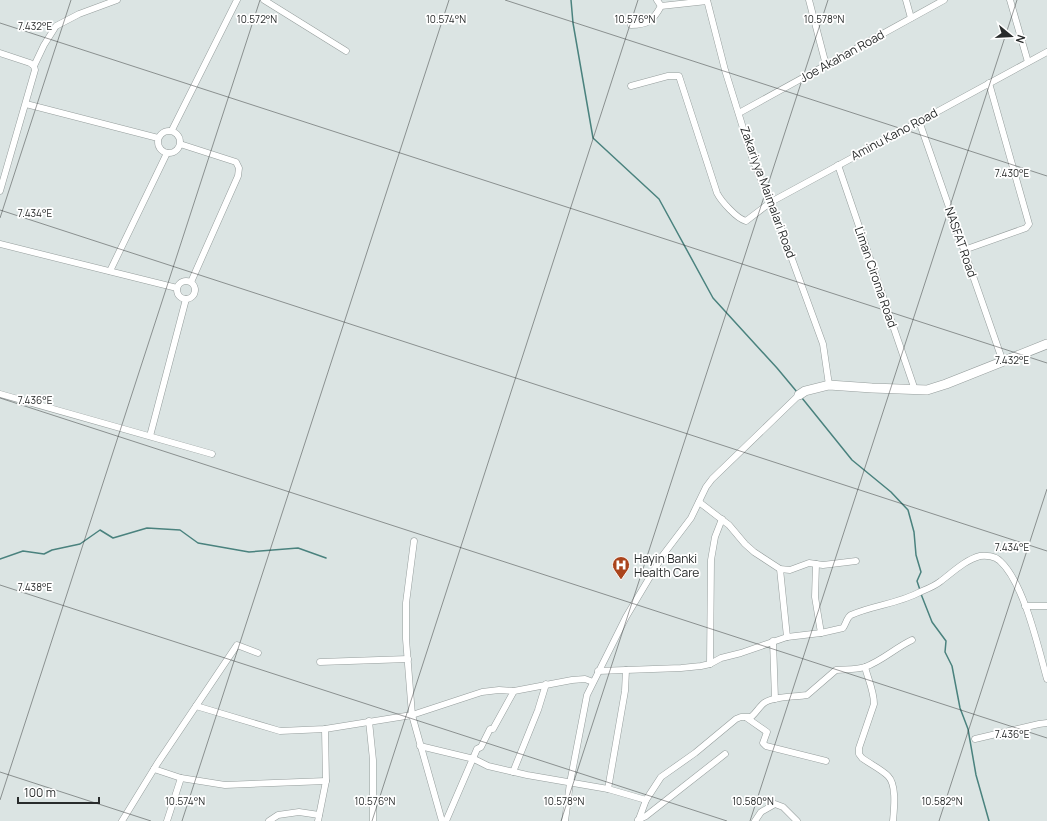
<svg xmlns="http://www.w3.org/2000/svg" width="1047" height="821" font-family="Manrope,sans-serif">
<rect width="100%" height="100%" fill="#dbe4e3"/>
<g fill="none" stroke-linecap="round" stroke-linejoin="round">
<g stroke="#4a827e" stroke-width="1.5">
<path d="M 571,0 L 573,23 L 593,138 L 659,199 L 713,298 L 777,368 L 797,392"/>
<path d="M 802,398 L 852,460 L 891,492 L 908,510 L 914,532 L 916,555 L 921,572 L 917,581 L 920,590"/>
<path d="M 0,559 L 23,551 L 44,554 L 52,550 L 80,544 L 100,530 L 113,538 L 147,528 L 180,530 L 198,543 L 249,552 L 298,548 L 326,558"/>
<path d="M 921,594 L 932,622 L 946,641 L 945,652 L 952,666 L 960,708 L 968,729 L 976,775 L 989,821"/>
</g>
<defs>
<g id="street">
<path d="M 264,0 L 346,51"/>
<path d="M 657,0 L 661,6 L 707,1"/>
<path d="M 707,0 L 725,70 L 752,157 L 765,190 L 771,202 L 777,218 L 823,344 L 829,385"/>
<path d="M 809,0 L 826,65"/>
<path d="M 906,0 L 911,18"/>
<path d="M 1010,0 L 1028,62"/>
<path d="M 631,25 C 647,25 653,21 661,6"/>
<path d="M 0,53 L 30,63 L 34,66"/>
<path d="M 631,86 L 668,76 L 679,76 L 717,193 C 721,201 737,219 746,221 L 771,202 L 1047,52"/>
<path d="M 26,104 L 158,138"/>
<path d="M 739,113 L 944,0"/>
<path d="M 919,121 L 1003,362"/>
<path d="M 172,130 L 237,0"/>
<circle cx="169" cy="142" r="11"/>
<path d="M 180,144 L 236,162 L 239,168 L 238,176 L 191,282"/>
<path d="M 838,165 L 915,390"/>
<path d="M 0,191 L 35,70 L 34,66 L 44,45 L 56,26 L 79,14 L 117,0"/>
<path d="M 0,244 L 177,288"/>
<path d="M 964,250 L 1026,228 L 1029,224 L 989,83"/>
<path d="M 110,271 L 167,153"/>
<circle cx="186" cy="290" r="9"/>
<path d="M 0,394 L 212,454"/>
<path d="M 150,436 L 186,299"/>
<path d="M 699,502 L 729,525 L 745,544 L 754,552 L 780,569 L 790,570 L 809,563 L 823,565 L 856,561"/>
<path d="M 414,541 L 406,603 L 406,639 L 412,715 L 442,821"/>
<path d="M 816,564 L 815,597 L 821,633"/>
<path d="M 780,569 L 787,637"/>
<path d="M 1025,606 L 1047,606"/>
<path d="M 773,641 L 775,699"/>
<path d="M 320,662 L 408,659"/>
<path d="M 710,664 L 711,560 L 715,537 L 722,519"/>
<path d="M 865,667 C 868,679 874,691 874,704 L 859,748 L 859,754 L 862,758 C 870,764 881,769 888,776 C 897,785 894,809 893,821"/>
<path d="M 598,671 L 681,668 L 701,666 L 710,664 L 721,658 L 741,653 L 787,637 L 821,633 L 843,628 C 846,624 847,617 851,615 C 873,605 898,604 920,592 C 927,589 935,586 941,581 C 953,572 965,560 980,556 C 986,555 995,556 1000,561 C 1024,583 1038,647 1047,679"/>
<path d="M 196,706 L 280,731 L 325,729 L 412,715 L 482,692 L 499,690 L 514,691 L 572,680 L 585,679 L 593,682"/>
<path d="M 747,718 L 767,732 L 763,743 L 766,746 L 826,761"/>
<path d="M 369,721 L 373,760 L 373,821"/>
<path d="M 975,739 L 1039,724 L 1047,723"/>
<path d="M 420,746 L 474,759 L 488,766 L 527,775 L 608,789 L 646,800"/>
<path d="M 154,769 L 181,778 L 225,785 L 326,781"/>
<path d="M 513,772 L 538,710 L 546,684"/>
<path d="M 608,789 L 625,691 L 626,670"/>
<path d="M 639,819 L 646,800 L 661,777 L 695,753 L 736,719 L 741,717 L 751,717 C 756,713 759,707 764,703 C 773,696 796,697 807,695 L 836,670 C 846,669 855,670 865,667 C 882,661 895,648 912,640"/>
<path d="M 638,820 L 646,816 L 725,754"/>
<path d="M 122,821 L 157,764 L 237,645 L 258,653"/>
<path d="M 167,821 L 181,778"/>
<path d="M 269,821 L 278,815 L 299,812 L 319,815"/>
<path d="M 318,821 L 326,781 L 325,729"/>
<path d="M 446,821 L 477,749 L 481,747 L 490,729 L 493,729 L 514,691"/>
<path d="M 565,821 L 570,783 L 587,695 L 626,617 L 663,555 L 691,518 L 706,487 L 712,479 L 799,395"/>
<path d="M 755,821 L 761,812 L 775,804 L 783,807 L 797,821"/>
</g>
<path id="secondary" d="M 799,395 L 805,391 L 829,385 L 872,388 L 927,390 L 946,384 L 1047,344"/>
</defs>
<use href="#street" stroke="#959d9c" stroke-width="7"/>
<use href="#secondary" stroke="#959d9c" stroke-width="10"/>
<use href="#street" stroke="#fff" stroke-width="6"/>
<use href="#secondary" stroke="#fff" stroke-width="9"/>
</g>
<path fill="none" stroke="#282b2b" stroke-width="1" stroke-opacity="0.45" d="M 505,0 L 1047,176M 0,23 L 1047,363M 0,210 L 1047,551M 0,218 L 71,0M 0,398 L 1047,738M 0,585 L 727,821M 0,772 L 151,821M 0,800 L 260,0M 182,821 L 449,0M 372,821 L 638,0M 561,821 L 828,0M 750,821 L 1017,0M 939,821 L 1047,489"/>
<defs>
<symbol id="hospital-pin" viewBox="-11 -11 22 30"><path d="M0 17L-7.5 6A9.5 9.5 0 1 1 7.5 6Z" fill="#aa441c" stroke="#fff"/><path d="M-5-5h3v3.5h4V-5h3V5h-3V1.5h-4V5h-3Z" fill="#fff"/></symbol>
</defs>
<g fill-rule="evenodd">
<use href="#hospital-pin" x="611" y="555" width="20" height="27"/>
</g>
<g text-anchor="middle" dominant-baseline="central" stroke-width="3.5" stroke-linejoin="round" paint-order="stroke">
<g font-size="12" fill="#282b2b" stroke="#fff">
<text transform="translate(842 56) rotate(-29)">Joe Akahan Road</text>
<text transform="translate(894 134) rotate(-28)">Aminu Kano Road</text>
<text transform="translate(768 192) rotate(70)">Zakariyya Maimalari Road</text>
<text transform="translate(961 242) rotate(71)">NASFAT Road</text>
<text transform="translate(876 277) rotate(71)">Liman Ciroma Road</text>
</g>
<g font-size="12" fill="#282b2b" stroke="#fff" text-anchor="start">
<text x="634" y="558">Hayin Banki<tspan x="634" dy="14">Health Care</tspan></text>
</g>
</g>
<g font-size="10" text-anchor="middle" fill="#282b2b" stroke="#fff" stroke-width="3.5" stroke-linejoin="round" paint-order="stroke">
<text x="257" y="23">10.572°N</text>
<text x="446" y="23">10.574°N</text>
<text x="635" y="23">10.576°N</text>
<text x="824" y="23">10.578°N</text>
<text x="35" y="30">7.432°E</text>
<text x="1012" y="177">7.430°E</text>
<text x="35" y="217">7.434°E</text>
<text x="1012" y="364">7.432°E</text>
<text x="35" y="404">7.436°E</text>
<text x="1012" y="551">7.434°E</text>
<text x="35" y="591">7.438°E</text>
<text x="1012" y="738">7.436°E</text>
<text x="185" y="805">10.574°N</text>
<text x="375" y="805">10.576°N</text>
<text x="564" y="805">10.578°N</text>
<text x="753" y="805">10.580°N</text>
<text x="942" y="805">10.582°N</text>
</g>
<g transform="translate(1011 36) rotate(108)" stroke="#ffffff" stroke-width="3" paint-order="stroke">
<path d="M0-3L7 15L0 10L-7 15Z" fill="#282b2b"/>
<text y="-6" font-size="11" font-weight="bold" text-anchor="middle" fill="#282b2b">N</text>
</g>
<path d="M18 797v6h81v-6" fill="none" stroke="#282b2b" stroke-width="2"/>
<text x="24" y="797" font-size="12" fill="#282b2b" stroke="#ffffff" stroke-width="3" paint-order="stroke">100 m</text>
</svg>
